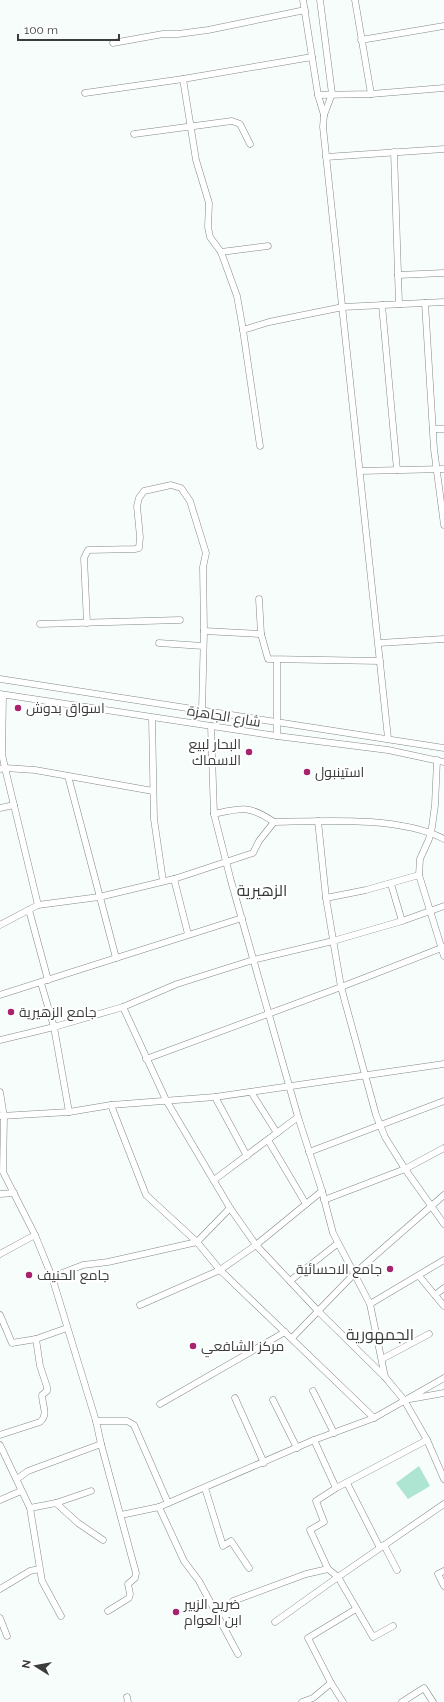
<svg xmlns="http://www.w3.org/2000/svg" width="444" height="1702" font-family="Raleway,Cairo,sans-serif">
<rect width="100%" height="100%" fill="#f7fdfb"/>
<path fill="#ade5d2" d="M 419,1466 L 430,1486 L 408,1499 L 396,1483 Z"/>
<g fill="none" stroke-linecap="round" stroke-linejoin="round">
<defs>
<g id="minor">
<path d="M 303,0 L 318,95 L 324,115 L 323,127 L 388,738"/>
<path d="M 320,0 L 332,94 L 324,115"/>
<path d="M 355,0 L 371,94"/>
<path d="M 361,40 L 444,26"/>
<path d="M 113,43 L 163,34 L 178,34 L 208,30 L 305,10"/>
<path d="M 183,79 L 196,160 L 209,203 L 208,227 L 210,237 L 221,252 L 237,296 L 243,330 L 269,322 L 343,307 L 444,302"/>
<path d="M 85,93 L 183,79 L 312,57"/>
<path d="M 318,95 L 371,94 L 444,88"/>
<path d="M 134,134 L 232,121 L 240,124 L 250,144"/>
<path d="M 394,152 L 399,304"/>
<path d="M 326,157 L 444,149"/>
<path d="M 221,252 L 268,246"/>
<path d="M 398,275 L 444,273"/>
<path d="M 425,303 L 434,449 L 444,525"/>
<path d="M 382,305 L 397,470"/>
<path d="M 243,330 L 260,446"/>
<path d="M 433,429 L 444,429"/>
<path d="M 360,471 L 444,469"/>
<path d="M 259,599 L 261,634 L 268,659 L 380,661"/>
<path d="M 87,623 L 84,558 L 88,550 L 135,549 L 139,548 L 140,537 L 137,506 L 139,498 L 144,491 L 171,485 L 181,488 L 190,501 L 206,553 L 203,567 L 204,631 L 202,710"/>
<path d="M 40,624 L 180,620"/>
<path d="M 204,631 L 261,634"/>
<path d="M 159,643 L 203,646"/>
<path d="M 379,643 L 444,639"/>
<path d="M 0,679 L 444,748"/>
<path d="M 0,694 L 277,736 L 388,750 L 444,762"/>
<path d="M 3,695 L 2,754 L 5,768 L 38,905"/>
<path d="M 152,718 L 154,819 L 163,881"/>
<path d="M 211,726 L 214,814 L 231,881 L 298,1117 L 322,1191 L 333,1233 L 370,1304 L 385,1377"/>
<path d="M 277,736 L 277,660"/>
<path d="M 437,760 L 435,805 L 432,827 L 429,839 L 420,859 L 419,875 L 444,956"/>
<path d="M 0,769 L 5,768 L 35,770 L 153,791"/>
<path d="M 68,776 L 116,958"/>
<path d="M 0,808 L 14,805"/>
<path d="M 214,814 C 242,808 249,805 274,822"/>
<path d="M 318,821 L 326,898 L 341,987 L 376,1115 L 385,1137 L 405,1169 L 444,1224"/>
<path d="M 174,879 L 188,934"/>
<path d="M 391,884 L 402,921"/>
<path d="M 326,898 L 366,890 L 419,875"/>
<path d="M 29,910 L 48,980"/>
<path d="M 0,925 L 38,905 L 99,897 L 174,879 L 253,853 L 259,841 L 274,822 C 324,821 399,816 444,839"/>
<path d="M 41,983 L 54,1027 L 69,1112"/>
<path d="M 0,995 L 242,918"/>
<path d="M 123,1007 L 166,1100 L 230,1208 L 256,1245 L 319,1312 L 385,1377 L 404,1400 L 427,1440 L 444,1479"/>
<path d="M 0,1040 L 54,1027 L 123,1007 L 177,984 L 253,960 L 333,941 L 402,921 L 444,906"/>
<path d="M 146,1059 L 341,987 L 444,947"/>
<path d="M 0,1092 L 4,1117 L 3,1172 L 35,1235 L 52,1277 L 96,1421 L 101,1444 L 136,1573 L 135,1578 L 128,1584 L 130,1594 L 129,1598 L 108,1611"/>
<path d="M 251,1092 L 277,1133"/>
<path d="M 215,1097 L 247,1156"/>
<path d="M 111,1105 L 146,1195 L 197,1242 L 220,1270 L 374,1418"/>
<path d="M 1,1116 L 69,1112 L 111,1105 L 215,1097 L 444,1064"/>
<path d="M 268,1140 L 306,1204"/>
<path d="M 309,1152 L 444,1101"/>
<path d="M 214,1180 L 298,1117"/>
<path d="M 0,1194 L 14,1193"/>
<path d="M 324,1200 L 405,1169 L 444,1148"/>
<path d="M 0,1254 L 35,1235"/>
<path d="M 419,1276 L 444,1306"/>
<path d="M 52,1277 L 83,1265 L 108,1262 L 197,1242 L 230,1208"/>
<path d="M 290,1281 L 337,1244"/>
<path d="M 435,1295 L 444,1288"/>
<path d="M 370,1304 L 444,1260"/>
<path d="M 140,1305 L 220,1270 L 256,1245 L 322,1191"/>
<path d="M 0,1315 L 12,1343 L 36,1339"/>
<path d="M 292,1338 L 354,1274 L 444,1195"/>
<path d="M 382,1359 L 429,1334"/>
<path d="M 313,1391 L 334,1433"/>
<path d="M 235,1398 L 264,1463"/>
<path d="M 410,1399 L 444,1393"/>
<path d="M 273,1400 L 297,1448"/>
<path d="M 160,1404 L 285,1332"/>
<path d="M 96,1421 L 127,1421 L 134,1425 L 168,1503"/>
<path d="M 0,1435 L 40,1422 C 49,1414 42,1406 42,1395 L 47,1391 L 47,1387 L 40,1366 L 36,1339 L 67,1328"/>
<path d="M 314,1440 L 336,1488"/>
<path d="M 0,1445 L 30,1508 L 42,1581 L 61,1616"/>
<path d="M 17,1479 L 28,1471 L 101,1444"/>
<path d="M 347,1483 L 380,1548"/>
<path d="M 205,1488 L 223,1546 L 231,1541 L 249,1568"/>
<path d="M 0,1500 L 21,1491"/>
<path d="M 56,1503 L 78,1523 L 103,1540"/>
<path d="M 159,1507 L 184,1561 L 199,1581 L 238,1654"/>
<path d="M 30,1508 L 56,1503 L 91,1491"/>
<path d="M 121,1515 L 159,1507 L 314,1440 L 374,1418 L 444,1378"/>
<path d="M 384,1545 L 397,1570"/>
<path d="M 444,1571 L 438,1574 L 444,1586"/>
<path d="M 0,1589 L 30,1571 L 39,1569"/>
<path d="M 233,1601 L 306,1574 L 328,1569"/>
<path d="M 0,1618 L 7,1636"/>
<path d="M 275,1622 L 338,1577 L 444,1504"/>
<path d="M 393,1626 L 373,1637 L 338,1577 L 328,1569 L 310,1530 L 324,1522 L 316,1501 L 336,1488 L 427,1440"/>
<path d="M 127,1697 L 128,1702"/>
<path d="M 302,1702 L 313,1698 L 331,1683"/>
<path d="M 343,1702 L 331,1683 L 308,1638 L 356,1609"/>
<path d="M 402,1702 L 424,1688 L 433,1702"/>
</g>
</defs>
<use href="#minor" stroke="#838987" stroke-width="7"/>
<use href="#minor" stroke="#fff" stroke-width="6"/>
</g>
<g fill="#a8236d" stroke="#fff" stroke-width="1.5">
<circle cx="18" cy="708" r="4"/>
<circle cx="249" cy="752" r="4"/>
<circle cx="307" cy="772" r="4"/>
<circle cx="11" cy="1012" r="4"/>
<circle cx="390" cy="1269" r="4"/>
<circle cx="29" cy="1275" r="4"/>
<circle cx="193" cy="1346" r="4"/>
<circle cx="176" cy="1612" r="4"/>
</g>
<g text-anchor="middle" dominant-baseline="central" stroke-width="4" stroke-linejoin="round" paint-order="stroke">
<g font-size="14" fill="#3a3d3c" stroke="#fff" text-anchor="start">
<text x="26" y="708">اسواق بدوش</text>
<text x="241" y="744" text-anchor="end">البحار لبيع<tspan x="241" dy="16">الاسماك</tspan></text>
<text x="315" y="772">استينبول</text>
<text x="19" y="1012">جامع الزهيرية</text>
<text x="382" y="1269" text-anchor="end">جامع الاحسائية</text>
<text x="37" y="1275">جامع الحنيف</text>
<text x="201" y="1346">مركز الشافعي</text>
<text x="184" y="1604">ضريح الزبير<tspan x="184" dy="16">ابن العوام</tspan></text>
</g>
<g font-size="14" fill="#3a3d3c" stroke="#fff">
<text transform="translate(224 716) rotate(9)">شارع الجاهزة</text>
</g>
<g font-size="16" fill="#373c3b" stroke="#fff">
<text x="262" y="890">الزهيرية</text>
<text x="380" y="1334">الجمهورية</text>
</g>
</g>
<g transform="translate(36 1666) rotate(281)" stroke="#ffffff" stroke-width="3" paint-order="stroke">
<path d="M0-3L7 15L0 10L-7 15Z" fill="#3a3d3c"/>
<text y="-6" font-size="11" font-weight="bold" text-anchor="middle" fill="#3a3d3c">N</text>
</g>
<path d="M18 34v6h101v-6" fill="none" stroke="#3a3d3c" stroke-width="2"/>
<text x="24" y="34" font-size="12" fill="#3a3d3c" stroke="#ffffff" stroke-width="3" paint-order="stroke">100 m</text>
</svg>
